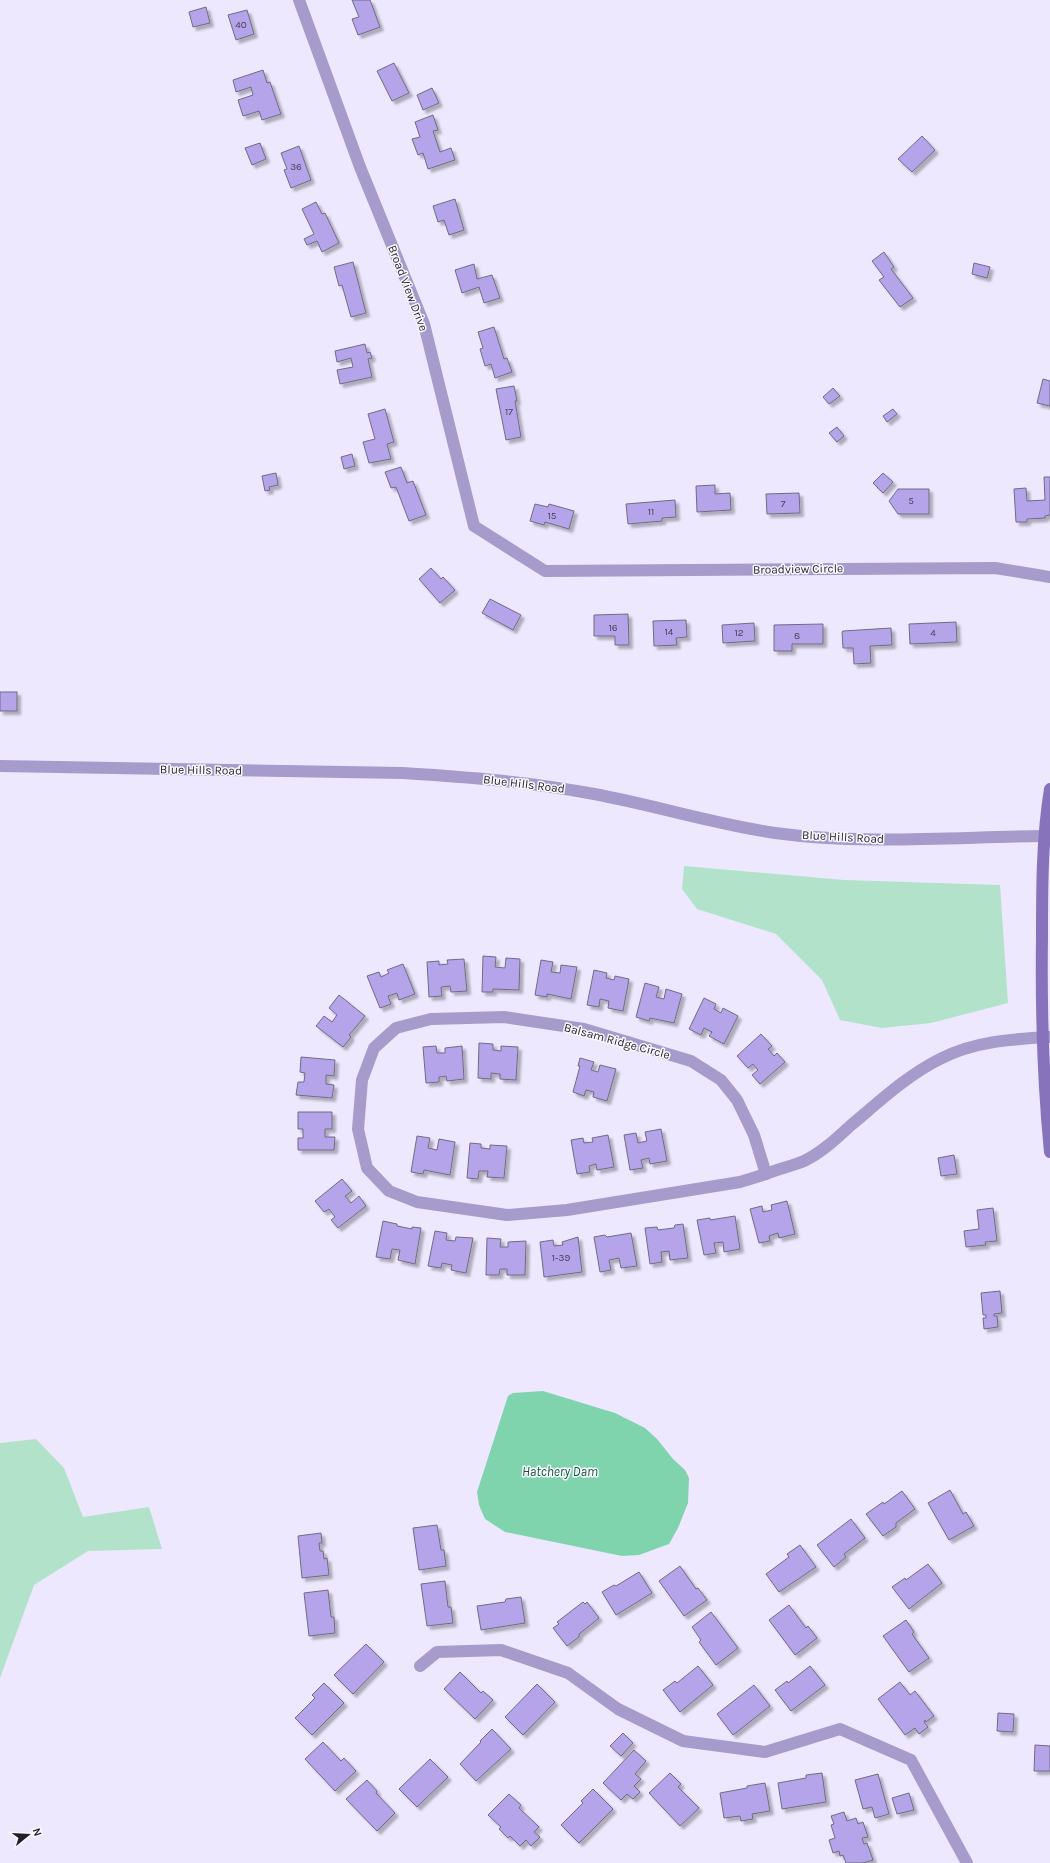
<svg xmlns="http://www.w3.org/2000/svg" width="1050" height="1863" font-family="Karla,sans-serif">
<defs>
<filter id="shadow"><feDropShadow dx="3.5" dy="3.5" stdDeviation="1" flood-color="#0004"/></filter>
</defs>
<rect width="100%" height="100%" fill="#ede8fe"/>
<g fill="#b2e3ca">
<path d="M 684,866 L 844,880 L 1000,885 L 1008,1003 L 931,1023 L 882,1028 L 840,1020 L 822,980 L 776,934 L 697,909 L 682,889 Z"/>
<path d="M 36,1439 L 64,1468 L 83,1517 L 149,1507 L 162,1549 L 88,1551 L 34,1585 L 0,1678 L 0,1443 Z"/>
</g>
<path fill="#80d4ad" d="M 543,1391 L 615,1413 L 645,1428 L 657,1439 L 673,1459 L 685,1470 L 689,1478 L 688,1503 L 678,1528 L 669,1544 L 639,1555 L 622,1556 L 505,1532 L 485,1519 L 479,1505 L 477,1492 L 508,1396 L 513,1393 Z"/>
<g fill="#b5a4e9" stroke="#706b83" filter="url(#shadow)">
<path d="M 352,0 L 370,0 L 380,27 L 358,35 L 352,19 L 359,17 Z"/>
<path d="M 206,7 L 210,23 L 193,27 L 189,12 Z"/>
<path d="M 247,10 L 254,34 L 236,40 L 228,15 Z"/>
<path d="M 394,63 L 409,93 L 392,101 L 377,71 Z"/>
<path d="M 263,70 L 267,83 L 270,82 L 281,114 L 262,120 L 259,111 L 243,116 L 238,100 L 253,95 L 251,87 L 236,92 L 233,80 Z"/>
<path d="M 432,88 L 439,103 L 423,110 L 417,95 Z"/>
<path d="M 433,115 L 438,130 L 433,131 L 440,152 L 451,148 L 455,160 L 428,169 L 423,153 L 418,155 L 412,139 L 420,137 L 415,122 Z"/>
<path d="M 922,136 L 935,150 L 912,172 L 898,159 Z"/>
<path d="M 260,143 L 266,159 L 252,165 L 245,148 Z"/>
<path d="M 299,146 L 311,180 L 291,188 L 284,170 L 287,169 L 281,153 Z"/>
<path d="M 455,199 L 464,230 L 449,235 L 444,220 L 438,222 L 433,206 Z"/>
<path d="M 316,202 L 322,214 L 325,213 L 339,243 L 322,252 L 317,241 L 307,245 L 304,239 L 314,234 L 302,209 Z"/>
<path d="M 884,252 L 894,267 L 891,269 L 913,298 L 900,307 L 879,280 L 884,277 L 872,261 Z"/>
<path d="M 353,262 L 366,313 L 351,317 L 342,285 L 339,286 L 334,267 Z"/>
<path d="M 974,263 L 990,267 L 987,278 L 972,274 Z"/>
<path d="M 474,264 L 477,279 L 492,275 L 500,298 L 484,303 L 479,287 L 462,293 L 455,270 Z"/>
<path d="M 494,327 L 504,359 L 507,358 L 512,372 L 495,378 L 491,364 L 485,366 L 480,349 L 483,348 L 478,332 Z"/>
<path d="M 365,344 L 367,353 L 370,352 L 372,358 L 368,359 L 372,377 L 340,384 L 337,370 L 353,367 L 351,358 L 337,362 L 335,351 Z"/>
<path d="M 1043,379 L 1050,381 L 1050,406 L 1037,403 Z"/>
<path d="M 514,386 L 517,401 L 515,401 L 521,437 L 506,440 L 496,389 Z"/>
<path d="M 833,388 L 840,396 L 829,404 L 823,397 Z"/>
<path d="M 385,409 L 394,442 L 387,444 L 391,459 L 369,463 L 363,442 L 375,439 L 368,414 Z"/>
<path d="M 893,409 L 897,414 L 887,422 L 883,416 Z"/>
<path d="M 837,427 L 844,436 L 837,442 L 829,433 Z"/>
<path d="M 352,454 L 355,466 L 344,469 L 341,457 Z"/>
<path d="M 401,467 L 407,483 L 413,481 L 426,515 L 409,521 L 396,487 L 391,488 L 385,472 Z"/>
<path d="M 276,473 L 278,485 L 269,487 L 270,490 L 265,491 L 262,476 Z"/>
<path d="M 883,473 L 893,482 L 883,493 L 873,483 Z"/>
<path d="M 1044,477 L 1050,477 L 1050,515 L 1045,516 L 1045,518 L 1027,519 L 1027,522 L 1016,522 L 1014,489 L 1026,488 L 1027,501 L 1045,500 Z"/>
<path d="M 715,485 L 715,494 L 730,493 L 731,510 L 697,512 L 696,486 Z"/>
<path d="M 898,489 L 929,489 L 929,514 L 898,514 L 889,501 Z"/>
<path d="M 799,493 L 800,513 L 767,514 L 766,494 Z"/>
<path d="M 675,500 L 676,517 L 662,518 L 662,521 L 628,524 L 626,504 Z"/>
<path d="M 535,504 L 548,507 L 549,504 L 574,511 L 569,529 L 545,522 L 544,525 L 530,521 Z"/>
<path d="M 431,568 L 441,579 L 443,577 L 455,590 L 440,603 L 419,579 Z"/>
<path d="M 490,599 L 521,615 L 513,630 L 482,613 Z"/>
<path d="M 628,614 L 629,645 L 615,645 L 615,636 L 594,636 L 594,615 Z"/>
<path d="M 686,620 L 687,637 L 676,638 L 677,645 L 654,646 L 653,621 Z"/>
<path d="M 956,622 L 957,642 L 910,644 L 909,624 Z"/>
<path d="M 754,623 L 755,641 L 723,643 L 722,625 Z"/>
<path d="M 823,624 L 823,644 L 792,644 L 792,651 L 774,651 L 774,625 Z"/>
<path d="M 891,628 L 892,645 L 870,646 L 871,663 L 854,664 L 853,648 L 843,648 L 842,632 L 843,631 Z"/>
<rect x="0" y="692" width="17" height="19"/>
<path d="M 483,956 L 496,957 L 495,967 L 505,968 L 506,958 L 520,959 L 519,990 L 493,989 L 493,992 L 482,992 Z"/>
<path d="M 464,959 L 467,991 L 451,992 L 450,986 L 441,987 L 442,996 L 429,997 L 427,962 L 439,961 L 439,965 L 448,964 L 447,960 Z"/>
<path d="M 541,960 L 553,962 L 551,972 L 560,973 L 561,965 L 577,967 L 571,999 L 547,994 L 547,997 L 535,995 Z"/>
<path d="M 403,964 L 415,994 L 399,1000 L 397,993 L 388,996 L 391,1004 L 380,1008 L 367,976 L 379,972 L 381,977 L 389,973 L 387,970 Z"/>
<path d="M 594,970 L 607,973 L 606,978 L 614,980 L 615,976 L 629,979 L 623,1011 L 608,1008 L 609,1001 L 600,999 L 599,1007 L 587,1005 Z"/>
<path d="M 645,983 L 659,987 L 656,997 L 664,999 L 666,989 L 682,994 L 674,1023 L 650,1018 L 649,1021 L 636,1017 Z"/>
<path d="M 339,995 L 365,1016 L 349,1035 L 351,1037 L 343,1047 L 316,1026 L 324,1016 L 332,1022 L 337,1015 L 329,1008 Z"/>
<path d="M 704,998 L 716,1004 L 714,1009 L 721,1013 L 723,1008 L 738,1016 L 724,1044 L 709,1036 L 712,1032 L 704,1028 L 701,1035 L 689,1029 Z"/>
<path d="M 761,1034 L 772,1046 L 768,1049 L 774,1056 L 777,1053 L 785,1062 L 760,1084 L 752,1075 L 758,1070 L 753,1064 L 748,1068 L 737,1056 Z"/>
<path d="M 479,1043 L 493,1044 L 493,1050 L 501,1051 L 501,1046 L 518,1047 L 516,1080 L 500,1079 L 500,1074 L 491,1073 L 491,1079 L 478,1078 Z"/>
<path d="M 436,1046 L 437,1053 L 445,1053 L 445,1048 L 462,1046 L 464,1079 L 447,1081 L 446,1076 L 439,1077 L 439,1082 L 426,1083 L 423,1047 Z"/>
<path d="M 301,1057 L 335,1060 L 334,1076 L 326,1075 L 326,1084 L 334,1085 L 332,1098 L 296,1095 L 298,1082 L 304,1082 L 305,1073 L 300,1072 Z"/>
<path d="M 580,1058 L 594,1062 L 591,1070 L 598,1072 L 600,1065 L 616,1069 L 607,1101 L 593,1097 L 594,1092 L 586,1090 L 584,1096 L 573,1092 L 580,1066 L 578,1066 Z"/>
<path d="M 298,1112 L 332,1112 L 332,1129 L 325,1129 L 325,1137 L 335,1137 L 334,1150 L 298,1150 L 298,1138 L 303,1138 L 303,1129 L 298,1129 Z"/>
<path d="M 661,1129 L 667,1161 L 650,1164 L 649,1158 L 641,1160 L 643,1168 L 630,1170 L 624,1135 L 636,1133 L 638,1143 L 647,1141 L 645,1132 Z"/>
<path d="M 608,1135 L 614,1167 L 597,1170 L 596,1164 L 589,1166 L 590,1172 L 577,1174 L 571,1140 L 583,1138 L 584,1143 L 593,1142 L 592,1138 Z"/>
<path d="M 417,1136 L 430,1138 L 428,1148 L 437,1150 L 439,1139 L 455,1142 L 450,1175 L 424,1170 L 423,1174 L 411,1172 Z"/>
<path d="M 470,1143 L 481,1144 L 481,1148 L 490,1149 L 490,1145 L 507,1146 L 504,1178 L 487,1177 L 488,1171 L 479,1171 L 478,1179 L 467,1178 Z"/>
<path d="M 954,1155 L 957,1174 L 941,1176 L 938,1158 Z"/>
<path d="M 342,1179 L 352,1191 L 345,1196 L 351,1203 L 359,1196 L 366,1206 L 338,1228 L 331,1220 L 335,1217 L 329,1209 L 324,1212 L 315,1201 Z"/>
<path d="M 787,1201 L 795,1234 L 779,1238 L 778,1233 L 769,1236 L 770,1241 L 759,1243 L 750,1209 L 762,1206 L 763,1212 L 772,1210 L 771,1205 Z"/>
<path d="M 993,1208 L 997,1241 L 985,1242 L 986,1245 L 966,1247 L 964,1231 L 979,1229 L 977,1210 Z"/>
<path d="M 735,1216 L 740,1249 L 724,1252 L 723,1242 L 714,1243 L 716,1253 L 704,1255 L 697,1220 L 710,1218 L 710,1220 Z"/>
<path d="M 383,1221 L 397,1224 L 397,1226 L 412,1229 L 412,1227 L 421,1228 L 415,1264 L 398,1260 L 400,1250 L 392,1249 L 390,1259 L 376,1257 Z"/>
<path d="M 683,1224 L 688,1258 L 670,1260 L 669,1251 L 661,1252 L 662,1262 L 650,1264 L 645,1228 L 657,1227 L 658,1230 L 674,1228 L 675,1225 Z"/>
<path d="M 435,1231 L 447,1233 L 446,1240 L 455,1241 L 456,1237 L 473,1238 L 466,1273 L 451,1270 L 452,1265 L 442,1263 L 441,1268 L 428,1266 Z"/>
<path d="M 631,1233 L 637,1266 L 621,1268 L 619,1258 L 609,1260 L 611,1270 L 600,1272 L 594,1237 L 605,1235 L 607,1237 Z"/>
<path d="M 578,1237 L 582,1272 L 544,1277 L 540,1242 L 553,1240 L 554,1246 L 563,1245 L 562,1242 Z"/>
<path d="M 487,1238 L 501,1239 L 500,1247 L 508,1247 L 508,1242 L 526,1241 L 525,1275 L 507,1275 L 507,1269 L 500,1269 L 499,1275 L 486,1275 Z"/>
<path d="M 1000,1291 L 1002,1313 L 994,1314 L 994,1316 L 997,1316 L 998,1327 L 984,1329 L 983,1318 L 986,1318 L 986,1315 L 983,1315 L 981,1293 Z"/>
<path d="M 950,1490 L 963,1514 L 966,1512 L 974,1526 L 949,1540 L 928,1503 Z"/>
<path d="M 902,1491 L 915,1509 L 896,1523 L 896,1527 L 883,1536 L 866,1514 L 883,1502 L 884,1504 Z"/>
<path d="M 851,1519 L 865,1538 L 844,1554 L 846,1557 L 834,1567 L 817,1545 Z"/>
<path d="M 437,1525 L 441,1550 L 444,1550 L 446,1566 L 419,1570 L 413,1528 Z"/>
<path d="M 321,1533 L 322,1543 L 319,1543 L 320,1551 L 323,1551 L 324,1559 L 327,1558 L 329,1575 L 302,1578 L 298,1536 Z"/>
<path d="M 800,1545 L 816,1567 L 779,1592 L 766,1574 L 789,1557 L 787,1554 Z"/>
<path d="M 928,1564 L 942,1583 L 909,1609 L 892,1587 L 905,1578 L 906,1580 Z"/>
<path d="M 680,1566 L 696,1589 L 698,1588 L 707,1600 L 684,1616 L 659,1581 Z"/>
<path d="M 639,1572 L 652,1593 L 616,1615 L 602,1592 L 614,1585 L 616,1586 Z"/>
<path d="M 445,1581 L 448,1607 L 451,1607 L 453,1623 L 427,1626 L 421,1584 Z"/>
<path d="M 328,1590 L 331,1617 L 334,1617 L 335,1633 L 309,1636 L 304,1593 Z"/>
<path d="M 521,1597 L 525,1623 L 481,1630 L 477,1606 L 505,1602 L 506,1599 Z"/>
<path d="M 583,1602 L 585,1604 L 587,1602 L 599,1618 L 579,1634 L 579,1637 L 567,1646 L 553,1628 L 559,1624 L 557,1622 Z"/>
<path d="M 789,1605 L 806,1628 L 808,1626 L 817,1638 L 795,1655 L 769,1620 Z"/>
<path d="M 711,1612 L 738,1648 L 716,1665 L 699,1642 L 701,1640 L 692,1627 Z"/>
<path d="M 906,1620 L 914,1632 L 912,1634 L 929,1658 L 909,1672 L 883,1636 Z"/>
<path d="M 366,1644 L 384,1662 L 353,1694 L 334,1675 Z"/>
<path d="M 698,1666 L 713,1685 L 680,1712 L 663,1690 L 675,1681 L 677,1683 Z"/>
<path d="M 810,1666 L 825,1685 L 791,1711 L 775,1690 L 787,1681 L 788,1683 Z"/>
<path d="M 460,1672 L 481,1693 L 483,1691 L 493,1700 L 475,1719 L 444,1689 Z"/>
<path d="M 900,1682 L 910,1695 L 915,1691 L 934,1716 L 926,1722 L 925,1720 L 924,1722 L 928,1727 L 919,1734 L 915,1728 L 905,1735 L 878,1699 Z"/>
<path d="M 324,1683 L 344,1703 L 312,1735 L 295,1718 L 315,1698 L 312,1695 Z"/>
<path d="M 537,1684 L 555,1702 L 523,1735 L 505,1717 Z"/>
<path d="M 754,1685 L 770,1706 L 733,1735 L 717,1714 Z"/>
<path d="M 998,1713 L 1014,1714 L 1013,1732 L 997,1731 Z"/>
<path d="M 492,1729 L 511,1749 L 476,1781 L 460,1764 L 481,1742 L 480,1741 Z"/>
<path d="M 623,1733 L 633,1743 L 621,1756 L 610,1746 Z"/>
<path d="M 323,1742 L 341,1761 L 344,1758 L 356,1771 L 335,1791 L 305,1759 Z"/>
<path d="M 1035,1745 L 1050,1746 L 1050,1771 L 1034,1771 Z"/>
<path d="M 634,1750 L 646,1761 L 635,1774 L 641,1779 L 634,1786 L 640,1792 L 633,1799 L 627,1794 L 621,1800 L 603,1783 Z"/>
<path d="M 430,1759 L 448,1777 L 417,1807 L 399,1789 Z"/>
<path d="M 670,1773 L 681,1784 L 678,1787 L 699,1808 L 680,1826 L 649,1793 Z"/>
<path d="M 822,1773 L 826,1802 L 782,1809 L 778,1783 L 806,1778 L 806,1775 Z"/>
<path d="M 878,1774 L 889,1814 L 875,1818 L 872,1807 L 863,1809 L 855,1780 Z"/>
<path d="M 367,1780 L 377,1791 L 376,1793 L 395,1813 L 377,1831 L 346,1799 Z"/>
<path d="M 765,1783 L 770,1811 L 752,1814 L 753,1819 L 741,1821 L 740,1816 L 724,1818 L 720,1793 L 747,1788 L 747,1786 Z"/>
<path d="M 593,1789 L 613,1809 L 579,1843 L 561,1825 L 583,1803 L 581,1801 Z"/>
<path d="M 909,1793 L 914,1810 L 897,1814 L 892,1798 Z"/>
<path d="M 509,1794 L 521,1805 L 519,1808 L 539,1827 L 534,1832 L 540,1837 L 531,1846 L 526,1840 L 520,1846 L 510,1836 L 508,1838 L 499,1829 L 501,1827 L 488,1815 Z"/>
<path d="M 844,1812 L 847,1821 L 856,1818 L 858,1824 L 863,1822 L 868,1837 L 862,1838 L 864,1844 L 867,1843 L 873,1860 L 863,1863 L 846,1863 L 843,1855 L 840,1856 L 839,1851 L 833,1853 L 829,1840 L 835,1838 L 831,1825 L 834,1824 L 831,1816 Z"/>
</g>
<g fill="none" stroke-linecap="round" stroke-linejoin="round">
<g stroke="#a79bcc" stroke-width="12">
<path d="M 299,0 L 360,167 L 424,324 L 474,526 L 545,571 L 995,568 L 1050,577"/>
<path d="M 0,766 L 403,773 C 467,777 531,782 594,794 C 654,805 714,824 775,833 C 864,845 955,837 1044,836"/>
<path d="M 504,1017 L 584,1029 L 691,1061 L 721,1080 L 737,1100 L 754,1135 L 766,1174 L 740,1182 L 567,1210 L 507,1215 L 417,1202 L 389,1191 L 367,1168 L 358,1129 L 362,1080 L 374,1048 L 396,1028 L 431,1019 Z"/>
<path d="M 766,1174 C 778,1169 792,1166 804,1161 C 821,1153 836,1139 850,1126 C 879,1102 906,1076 940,1059 C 974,1041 1013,1039 1050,1037"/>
<path d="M 420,1666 L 437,1652 L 501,1650 L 568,1673 L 618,1709 L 683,1741 L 765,1752 L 840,1729 L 911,1760 L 967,1863"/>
</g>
<path stroke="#8773bb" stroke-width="12" d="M 1050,789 C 1042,838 1042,888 1042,937 C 1041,1009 1043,1081 1050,1152"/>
</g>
<g text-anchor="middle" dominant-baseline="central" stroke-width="3" stroke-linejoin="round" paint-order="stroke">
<g font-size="10" fill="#464059">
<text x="241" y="25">40</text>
<text x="296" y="167">36</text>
<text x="509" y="412">17</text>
<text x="911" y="501">5</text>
<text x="783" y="504">7</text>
<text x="651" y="512">11</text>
<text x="552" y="516">15</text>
<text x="613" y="628">16</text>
<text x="669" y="632">14</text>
<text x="739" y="633">12</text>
<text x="933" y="633">4</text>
<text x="797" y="636">8</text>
<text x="561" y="1258">1-39</text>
</g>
<g font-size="12" fill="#211f29" stroke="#f9f8fd">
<text transform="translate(408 288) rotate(69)">Broad View Drive</text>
<text transform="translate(798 569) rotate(-1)">Broadview Circle</text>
<text transform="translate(201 770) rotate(1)">Blue Hills Road</text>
<text transform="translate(524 784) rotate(7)">Blue Hills Road</text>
<text transform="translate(843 837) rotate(3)">Blue Hills Road</text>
<text transform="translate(617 1041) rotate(15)">Balsam Ridge Circle</text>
</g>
<g font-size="13" font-style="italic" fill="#0f533a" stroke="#f9f8fd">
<text x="560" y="1471">Hatchery Dam</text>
</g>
</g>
<g transform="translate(28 1835) rotate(72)" stroke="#f9f8fd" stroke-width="3" paint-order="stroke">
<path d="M0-3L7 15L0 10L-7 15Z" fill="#211f29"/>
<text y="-6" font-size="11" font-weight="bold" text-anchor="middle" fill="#211f29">N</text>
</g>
</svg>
